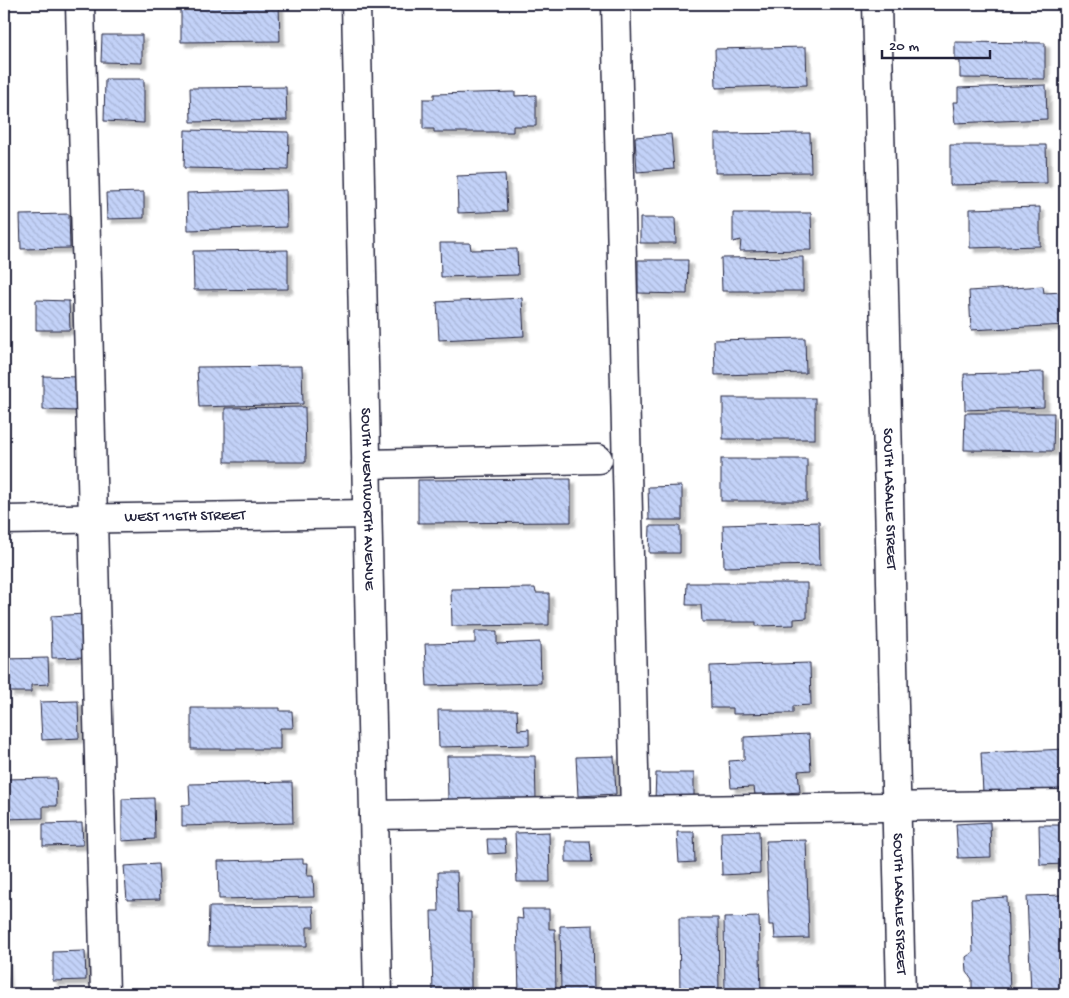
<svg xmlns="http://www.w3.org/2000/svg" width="1069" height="998" font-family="'Gochi Hand',sans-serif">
<defs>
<pattern id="building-back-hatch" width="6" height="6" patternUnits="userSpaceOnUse" patternTransform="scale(1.25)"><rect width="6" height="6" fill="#c3d2f8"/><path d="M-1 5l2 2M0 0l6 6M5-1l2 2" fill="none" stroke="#a7b4d6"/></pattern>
<filter id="shadow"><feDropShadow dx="4.5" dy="4.5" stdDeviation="1" flood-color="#0004"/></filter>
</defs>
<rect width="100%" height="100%" fill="#fff"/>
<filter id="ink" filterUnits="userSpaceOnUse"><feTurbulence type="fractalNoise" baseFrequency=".02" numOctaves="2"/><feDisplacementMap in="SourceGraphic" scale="10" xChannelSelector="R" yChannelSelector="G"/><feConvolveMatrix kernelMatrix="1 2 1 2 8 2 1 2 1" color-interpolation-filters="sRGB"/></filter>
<g filter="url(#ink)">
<g fill="url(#building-back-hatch)" stroke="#22223b" filter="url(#shadow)">
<path d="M 279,5 L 280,41 L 181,42 L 181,7 Z"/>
<path d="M 102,35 L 142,35 L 142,63 L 101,62 Z"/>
<path d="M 955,42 L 1045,43 L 1045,79 L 960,78 L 960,61 L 955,61 Z"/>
<path d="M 806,47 L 807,85 L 716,88 L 715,49 Z"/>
<path d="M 105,79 L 144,79 L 144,123 L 104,121 Z"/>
<path d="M 1046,85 L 1047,119 L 955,123 L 953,102 L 958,102 L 958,88 Z"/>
<path d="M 286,87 L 287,120 L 191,122 L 190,88 Z"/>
<path d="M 515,92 L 515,96 L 536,95 L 536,126 L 513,126 L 513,132 L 434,132 L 434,129 L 423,129 L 423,99 L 434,99 L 434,94 Z"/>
<path d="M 185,130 L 289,132 L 288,170 L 184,168 Z"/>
<path d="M 810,133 L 811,172 L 715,173 L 715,134 Z"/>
<path d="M 671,134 L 674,169 L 637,172 L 635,137 Z"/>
<path d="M 950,145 L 1046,145 L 1047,183 L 950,185 Z"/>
<path d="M 505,174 L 507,211 L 458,213 L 457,176 Z"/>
<path d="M 286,190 L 287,227 L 188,230 L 187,193 Z"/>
<path d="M 144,192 L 144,218 L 107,219 L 106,193 Z"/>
<path d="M 1040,207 L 1040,246 L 970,248 L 970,209 Z"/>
<path d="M 733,213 L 811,213 L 812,250 L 740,251 L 741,240 L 733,242 Z"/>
<path d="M 69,214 L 70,248 L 21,249 L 20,215 Z"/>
<path d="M 640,218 L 675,218 L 676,243 L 640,243 Z"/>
<path d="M 440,243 L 470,243 L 471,250 L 517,249 L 518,275 L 441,277 Z"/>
<path d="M 288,250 L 288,289 L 194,290 L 193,251 Z"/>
<path d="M 803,257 L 803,291 L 722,291 L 721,258 Z"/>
<path d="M 638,260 L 688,260 L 687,294 L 638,293 Z"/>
<path d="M 1043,286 L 1044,293 L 1064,292 L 1065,325 L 971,330 L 969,291 Z"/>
<path d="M 522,298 L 524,336 L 439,340 L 437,302 Z"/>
<path d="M 36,300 L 69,301 L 70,330 L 36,330 Z"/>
<path d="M 805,338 L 806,373 L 715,375 L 714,340 Z"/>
<path d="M 302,366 L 303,404 L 199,407 L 197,367 Z"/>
<path d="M 1044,372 L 1044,407 L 965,410 L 964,374 Z"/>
<path d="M 43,376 L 78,377 L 76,411 L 43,410 Z"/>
<rect x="723" y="398" width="92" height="41"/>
<path d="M 305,407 L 306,462 L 225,462 L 225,408 Z"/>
<path d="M 965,413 L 1054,413 L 1053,451 L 964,450 Z"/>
<rect x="721" y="459" width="86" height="42"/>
<path d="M 571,479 L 571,522 L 418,523 L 418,480 Z"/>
<path d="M 682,486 L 682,520 L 649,520 L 648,487 Z"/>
<path d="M 819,522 L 820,565 L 724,567 L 723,525 Z"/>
<path d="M 650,526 L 680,526 L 680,553 L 649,553 Z"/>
<path d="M 687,583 L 807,583 L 807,618 L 794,619 L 794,625 L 756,626 L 756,622 L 702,622 L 701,605 L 686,605 Z"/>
<path d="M 535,588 L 536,593 L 549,593 L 549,625 L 452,626 L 451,589 Z"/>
<path d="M 85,614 L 87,657 L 52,658 L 51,616 Z"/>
<path d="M 475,631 L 497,631 L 497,644 L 540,642 L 541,683 L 427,686 L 425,644 L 475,643 Z"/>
<path d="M 48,658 L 49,684 L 31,685 L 31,692 L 9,692 L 9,686 L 4,686 L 4,659 Z"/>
<path d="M 810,663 L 811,705 L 793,706 L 793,713 L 733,714 L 733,708 L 711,708 L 710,666 Z"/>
<path d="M 78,701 L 79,738 L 42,740 L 40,702 Z"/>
<path d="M 191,708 L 280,708 L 280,711 L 292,711 L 293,728 L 280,728 L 280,749 L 191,749 Z"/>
<path d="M 438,710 L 517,710 L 518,730 L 529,729 L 529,745 L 439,747 Z"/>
<path d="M 809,734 L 811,770 L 798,771 L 800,792 L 755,795 L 754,787 L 731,788 L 729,761 L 744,760 L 744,737 Z"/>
<path d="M 1065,749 L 1065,789 L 983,793 L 981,753 Z"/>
<path d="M 447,756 L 535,756 L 536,800 L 448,800 Z"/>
<path d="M 614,756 L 616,794 L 578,796 L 576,757 Z"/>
<path d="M 656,773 L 694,773 L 694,799 L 655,799 Z"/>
<path d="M 56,778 L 57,806 L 43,806 L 43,818 L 4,819 L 4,779 Z"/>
<path d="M 292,782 L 293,823 L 182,826 L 182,805 L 190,805 L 189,784 Z"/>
<path d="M 154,798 L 155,839 L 122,841 L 122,799 Z"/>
<path d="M 990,822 L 991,857 L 958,858 L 956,824 Z"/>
<path d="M 82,823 L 83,845 L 43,846 L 43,824 Z"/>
<path d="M 1039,825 L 1065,825 L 1065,864 L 1040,865 Z"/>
<path d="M 759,831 L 760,873 L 722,875 L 721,832 Z"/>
<path d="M 549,832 L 550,882 L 517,882 L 515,833 Z"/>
<path d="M 677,832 L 694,832 L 695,862 L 679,863 Z"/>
<path d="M 487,839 L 505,839 L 506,853 L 488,854 Z"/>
<path d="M 806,840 L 809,938 L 775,939 L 774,925 L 769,925 L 766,841 Z"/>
<path d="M 566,841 L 590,841 L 592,862 L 566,862 Z"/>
<path d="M 303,859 L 303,863 L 308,863 L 307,876 L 313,876 L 314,897 L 219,899 L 218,861 Z"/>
<path d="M 158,864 L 160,899 L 127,900 L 124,866 Z"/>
<path d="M 438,872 L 457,872 L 458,912 L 471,912 L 471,994 L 433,994 L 431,911 L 439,911 Z"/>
<path d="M 1063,895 L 1065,994 L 1031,994 L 1027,896 Z"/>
<path d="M 1007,897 L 1010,994 L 972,994 L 972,979 L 967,972 L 966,957 L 973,952 L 971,899 Z"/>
<path d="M 313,906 L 314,927 L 307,927 L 307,946 L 208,946 L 209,907 Z"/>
<path d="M 522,909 L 549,909 L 549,929 L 555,929 L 556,994 L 519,994 L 517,918 L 523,919 Z"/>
<path d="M 759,917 L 761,994 L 725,994 L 724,918 Z"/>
<path d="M 679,918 L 718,918 L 719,994 L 680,994 Z"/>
<path d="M 593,925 L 594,994 L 561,994 L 560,926 Z"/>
<path d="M 4,951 L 5,951 L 8,993 L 4,993 Z"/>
<path d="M 85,951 L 86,980 L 53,981 L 53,952 Z"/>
</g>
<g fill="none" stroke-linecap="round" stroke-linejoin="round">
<defs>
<g id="minor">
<path d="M 80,4 L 105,994"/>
<path id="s1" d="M 356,4 L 378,994"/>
<path d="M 616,4 L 635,811"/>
<path id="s2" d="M 877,4 L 901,994"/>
<path d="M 366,464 L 598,459"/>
<path id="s3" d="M 4,520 L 367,514"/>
<path d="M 374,815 L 1065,804"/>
</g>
</defs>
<use href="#minor" stroke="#22223b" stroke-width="31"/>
<use href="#minor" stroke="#fff" stroke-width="28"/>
</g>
</g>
<g text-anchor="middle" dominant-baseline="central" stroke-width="4" stroke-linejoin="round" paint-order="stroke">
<g font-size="15" fill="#22223b" stroke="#fff">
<text stroke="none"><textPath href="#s1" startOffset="495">SOUTH WENTWORTH AVENUE</textPath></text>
<text stroke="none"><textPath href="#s2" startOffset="495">SOUTH LASALLE STREET</textPath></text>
<text stroke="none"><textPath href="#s3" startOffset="181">WEST 116TH STREET</textPath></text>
<text stroke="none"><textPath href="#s2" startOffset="900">SOUTH LASALLE STREET</textPath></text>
</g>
</g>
<rect width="1069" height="998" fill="none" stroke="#fff" stroke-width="20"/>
<rect x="10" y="10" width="1049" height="978" fill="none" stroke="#22223b" stroke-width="2" filter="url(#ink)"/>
<path d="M882 50v8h108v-8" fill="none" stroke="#22223b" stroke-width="2.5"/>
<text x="889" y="50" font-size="15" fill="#22223b" stroke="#ffffff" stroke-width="4" paint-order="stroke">20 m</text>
</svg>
